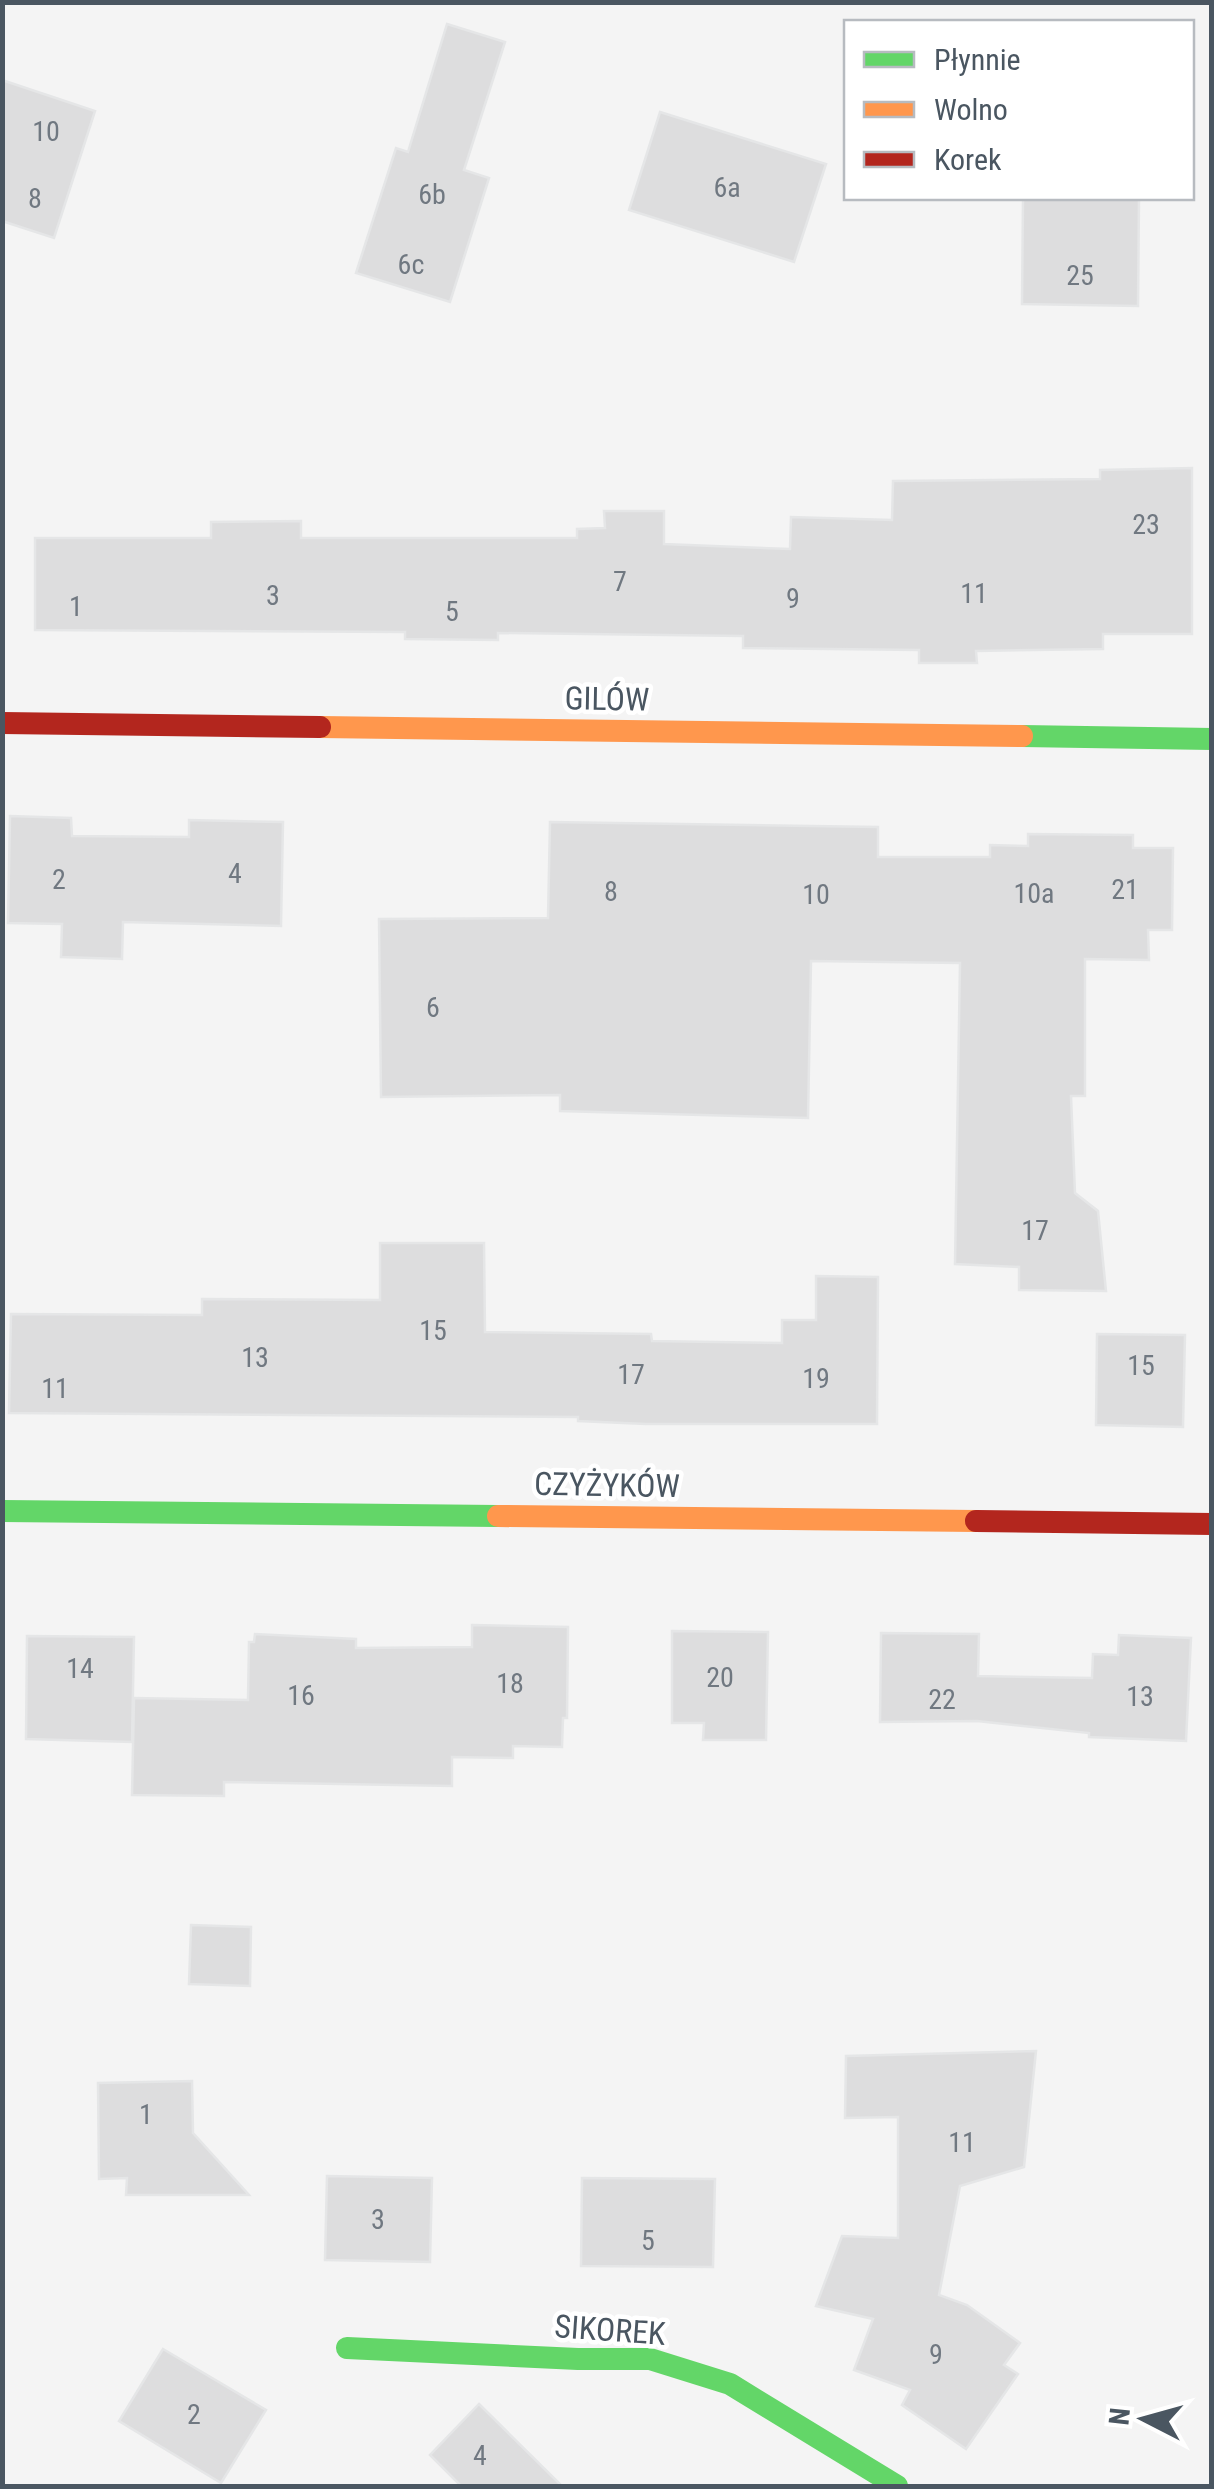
<svg xmlns="http://www.w3.org/2000/svg" width="1214" height="2489" font-family="'Roboto Condensed',sans-serif">
<rect width="100%" height="100%" fill="#f4f4f4"/>
<g fill="#ddddde" stroke="#e5e6e7" stroke-width="2.5">
<path d="M 447,24 L 505,42 L 464,170 L 489,178 L 450,302 L 356,273 L 396,148 L 408,152 Z"/>
<path d="M 2,80 L 95,111 L 54,238 L 2,221 Z"/>
<path d="M 660,112 L 826,164 L 794,262 L 629,210 Z"/>
<path d="M 1023,198 L 1139,198 L 1138,306 L 1022,304 Z"/>
<path d="M 1192,468 L 1192,634 L 1103,634 L 1103,649 L 976,651 L 977,663 L 919,663 L 919,650 L 743,648 L 743,636 L 498,633 L 498,640 L 405,639 L 405,632 L 35,630 L 35,538 L 211,538 L 211,522 L 301,521 L 301,538 L 577,538 L 577,529 L 605,528 L 604,511 L 664,511 L 664,544 L 790,549 L 791,517 L 892,520 L 893,481 L 1100,479 L 1100,470 Z"/>
<path d="M 10,816 L 71,818 L 72,836 L 189,837 L 189,820 L 283,822 L 281,926 L 123,922 L 122,959 L 61,957 L 62,924 L 8,923 Z"/>
<path d="M 550,822 L 878,827 L 878,857 L 990,857 L 990,845 L 1028,846 L 1028,834 L 1133,835 L 1133,848 L 1173,848 L 1172,930 L 1148,930 L 1149,960 L 1085,959 L 1085,1096 L 1071,1096 L 1075,1193 L 1098,1211 L 1106,1291 L 1019,1290 L 1019,1267 L 955,1264 L 960,963 L 811,961 L 808,1118 L 560,1111 L 560,1095 L 381,1097 L 379,919 L 548,918 Z"/>
<path d="M 380,1243 L 484,1243 L 485,1332 L 651,1334 L 652,1341 L 782,1343 L 782,1320 L 816,1320 L 816,1276 L 878,1277 L 877,1424 L 646,1424 L 578,1421 L 578,1417 L 9,1413 L 11,1314 L 202,1315 L 202,1299 L 380,1300 Z"/>
<path d="M 1097,1334 L 1185,1335 L 1183,1427 L 1096,1425 Z"/>
<path d="M 472,1625 L 568,1627 L 567,1718 L 563,1718 L 562,1747 L 513,1746 L 513,1758 L 452,1757 L 452,1786 L 224,1782 L 224,1796 L 132,1795 L 134,1698 L 248,1700 L 249,1642 L 254,1642 L 255,1634 L 356,1639 L 356,1648 L 472,1647 Z"/>
<path d="M 672,1631 L 768,1632 L 766,1740 L 703,1740 L 704,1723 L 672,1723 Z"/>
<path d="M 881,1633 L 979,1634 L 978,1676 L 1092,1678 L 1093,1654 L 1118,1655 L 1119,1635 L 1191,1638 L 1186,1741 L 1089,1737 L 1089,1733 L 977,1721 L 880,1722 Z"/>
<path d="M 27,1636 L 134,1637 L 132,1742 L 26,1739 Z"/>
<path d="M 191,1925 L 251,1927 L 250,1986 L 189,1984 Z"/>
<path d="M 1036,2051 L 1024,2167 L 960,2186 L 939,2295 L 967,2305 L 1020,2343 L 1004,2365 L 1018,2374 L 966,2449 L 902,2405 L 910,2390 L 854,2370 L 873,2319 L 816,2306 L 842,2236 L 898,2238 L 898,2117 L 845,2118 L 846,2056 Z"/>
<path d="M 192,2081 L 193,2133 L 249,2195 L 126,2195 L 127,2178 L 99,2179 L 98,2083 Z"/>
<path d="M 327,2176 L 432,2178 L 430,2262 L 325,2260 Z"/>
<path d="M 582,2178 L 715,2179 L 713,2267 L 581,2266 Z"/>
<path d="M 163,2349 L 266,2410 L 221,2483 L 119,2421 Z"/>
<path d="M 479,2404 L 562,2486 L 461,2486 L 430,2455 Z"/>
</g>
<g fill="none" stroke-linecap="round" stroke-linejoin="round">
<g stroke="#63d668" stroke-width="22">
<path d="M 1022,736 L 1212,739"/>
<path d="M 2,1511 L 498,1516"/>
<path d="M 347,2348 L 578,2359 L 650,2359 L 730,2384 L 897,2486"/>
</g>
<g stroke="#ff974d" stroke-width="22">
<path d="M 320,727 L 1022,736"/>
<path d="M 498,1516 L 976,1521"/>
</g>
<g stroke="#b3261e" stroke-width="22">
<path d="M 2,723 L 320,727"/>
<path d="M 976,1521 L 1212,1524"/>
</g>
</g>
<g text-anchor="middle" dominant-baseline="central" stroke-width="9" stroke-linejoin="round" paint-order="stroke">
<g font-size="28" fill="#707881">
<text x="46" y="131">10</text>
<text x="727" y="187">6a</text>
<text x="432" y="194">6b</text>
<text x="35" y="198">8</text>
<text x="411" y="264">6c</text>
<text x="1080" y="275">25</text>
<text x="1146" y="524">23</text>
<text x="620" y="581">7</text>
<text x="974" y="593">11</text>
<text x="273" y="595">3</text>
<text x="793" y="598">9</text>
<text x="76" y="606">1</text>
<text x="452" y="611">5</text>
<text x="235" y="873">4</text>
<text x="59" y="879">2</text>
<text x="1125" y="889">21</text>
<text x="611" y="891">8</text>
<text x="1034" y="893">10a</text>
<text x="816" y="894">10</text>
<text x="433" y="1007">6</text>
<text x="1035" y="1230">17</text>
<text x="433" y="1330">15</text>
<text x="255" y="1357">13</text>
<text x="1141" y="1365">15</text>
<text x="631" y="1374">17</text>
<text x="816" y="1378">19</text>
<text x="55" y="1388">11</text>
<text x="80" y="1668">14</text>
<text x="720" y="1677">20</text>
<text x="510" y="1683">18</text>
<text x="301" y="1695">16</text>
<text x="1140" y="1696">13</text>
<text x="942" y="1699">22</text>
<text x="146" y="2114">1</text>
<text x="962" y="2142">11</text>
<text x="378" y="2219">3</text>
<text x="648" y="2240">5</text>
<text x="936" y="2354">9</text>
<text x="194" y="2414">2</text>
<text x="480" y="2455">4</text>
</g>
<g font-size="32" fill="#4a5661" stroke="#fff">
<text transform="translate(607 699) rotate(1)">GILÓW</text>
<text transform="translate(607 1485) rotate(1)">CZYŻYKÓW</text>
<text transform="translate(610 2330) rotate(4)">SIKOREK</text>
</g>
</g>
<rect width="1214" height="2489" fill="none" stroke="#4a5661" stroke-width="10"/>
<rect x="844" y="20" width="350" height="180" fill="#ffffff" stroke="#b7bbc0" stroke-width="2.5"/>
<rect x="864" y="52" width="50" height="15" fill="#63d668" stroke="#b7bbc0" stroke-width="2.5"/>
<text x="934" y="70" font-size="30" fill="#4a5661">Płynnie</text>
<rect x="864" y="102" width="50" height="15" fill="#ff974d" stroke="#b7bbc0" stroke-width="2.5"/>
<text x="934" y="120" font-size="30" fill="#4a5661">Wolno</text>
<rect x="864" y="152" width="50" height="15" fill="#b3261e" stroke="#b7bbc0" stroke-width="2.5"/>
<text x="934" y="170" font-size="30" fill="#4a5661">Korek</text>
<g transform="translate(1144 2419) rotate(276)" stroke="#ffffff" stroke-width="8" paint-order="stroke">
<path d="M0-8L18 38L0 25L-18 38Z" fill="#4a5661"/>
<text y="-15" font-size="28" font-weight="bold" text-anchor="middle" fill="#4a5661">N</text>
</g>
</svg>
